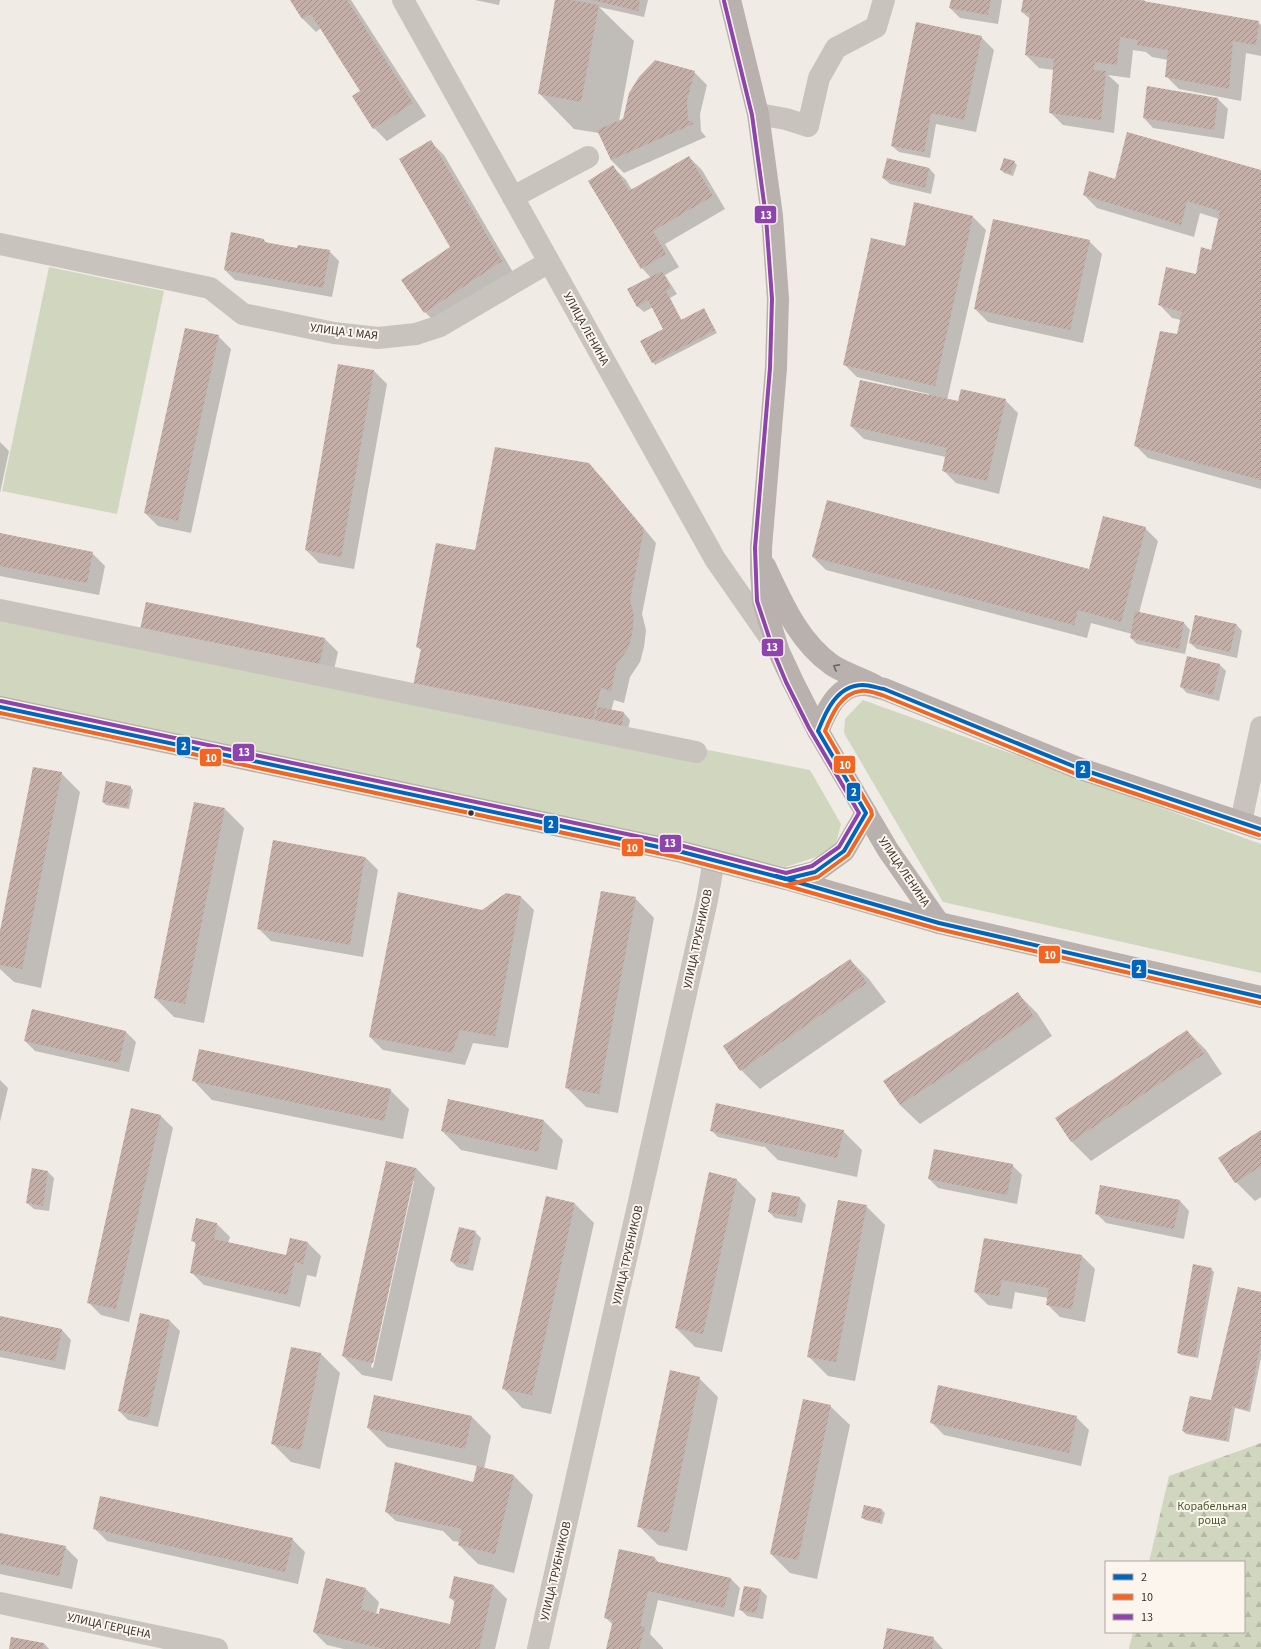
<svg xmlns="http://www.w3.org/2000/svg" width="1261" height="1649" font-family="'Source Sans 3',sans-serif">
<defs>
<pattern id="forest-firs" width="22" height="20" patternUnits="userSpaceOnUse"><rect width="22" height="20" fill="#d1d6bf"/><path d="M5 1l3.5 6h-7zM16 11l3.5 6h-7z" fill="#b4b8a4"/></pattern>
<pattern id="building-hatch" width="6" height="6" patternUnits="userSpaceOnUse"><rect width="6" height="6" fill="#c3afa7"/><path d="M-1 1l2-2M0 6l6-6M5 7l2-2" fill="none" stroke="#a08f88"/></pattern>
</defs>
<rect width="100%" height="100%" fill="#f0ebe5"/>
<path fill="url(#forest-firs)" d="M 1261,1443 L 1261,1649 L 1129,1649 L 1133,1632 L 1244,1632 L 1244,1562 L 1149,1562 L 1169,1476 Z"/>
<g fill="#d1d6bf">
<path d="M 49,267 L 164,291 L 117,514 L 2,491 Z"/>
<path d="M 0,607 L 413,686 L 708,750 L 810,770 L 841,824 L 835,847 L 822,855 L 786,867 L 0,698 Z"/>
<path d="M 863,700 L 1261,844 L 1261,973 L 943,902 L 844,733 L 845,719 Z"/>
</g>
<g fill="#0003" fill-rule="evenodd">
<path d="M 291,0 L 351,0 L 426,116 L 387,141 L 374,128 L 362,91 L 321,28 L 316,32 L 303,19 Z"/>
<path d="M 475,0 L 500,0 L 499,5 Z"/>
<path d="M 556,0 L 648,0 L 644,17 L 599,7 L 634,41 L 619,121 L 694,72 L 707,85 L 700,114 L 701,131 L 706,137 L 624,173 L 611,160 L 599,133 L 574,129 L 539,93 Z"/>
<path d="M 952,0 L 1002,0 L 998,24 L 960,18 L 950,8 Z"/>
<path d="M 1024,0 L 1144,0 L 1147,3 L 1258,22 L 1261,25 L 1261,56 L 1246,53 L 1241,101 L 1179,89 L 1166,76 L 1168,60 L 1152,57 L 1146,52 L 1133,50 L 1130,78 L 1108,75 L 1119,85 L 1114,133 L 1063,125 L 1050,112 L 1054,70 L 1039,68 L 1026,55 L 1030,19 L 1022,12 Z"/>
<path d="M 981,37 L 994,50 L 976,132 L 936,124 L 930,158 L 899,152 L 892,146 Z"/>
<path d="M 1147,87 L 1218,99 L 1228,109 L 1224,139 L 1153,128 L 1144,118 Z"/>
<path d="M 431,142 L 444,155 L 514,274 L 438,325 L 425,312 L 452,247 Z"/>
<path d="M 689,157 L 702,170 L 725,209 L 665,244 L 679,267 L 665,275 L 677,294 L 670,298 L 682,321 L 704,310 L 717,333 L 655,365 L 653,362 L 664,330 L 653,307 L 644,312 L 637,306 L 651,278 L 642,268 L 613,167 L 626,180 L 632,190 Z"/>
<path d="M 888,159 L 929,168 L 935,175 L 931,194 L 890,184 L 883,178 Z"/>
<path d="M 1014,162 L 1017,165 L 1013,176 L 1004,173 L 1001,170 Z"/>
<path d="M 1261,171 L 1261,489 L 1148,458 L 1135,445 L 1178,335 L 1181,320 L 1172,318 L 1159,304 L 1197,276 L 1212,251 L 1219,219 L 1200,213 L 1194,237 L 1097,208 L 1084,195 L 1116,180 Z"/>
<path d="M 915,204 L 973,217 L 986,230 L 947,400 L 959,403 L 1005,400 L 1018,413 L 999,494 L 956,483 L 943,470 L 946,457 L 864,439 L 851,426 L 929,396 L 929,394 L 857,377 L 844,364 L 906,248 Z"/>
<path d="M 264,240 L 268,244 L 298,249 L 329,251 L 339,261 L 332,297 L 235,280 L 225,270 Z"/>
<path d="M 1089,241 L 1102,254 L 1083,343 L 988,322 L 975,309 Z"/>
<path d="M 218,336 L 231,349 L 191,533 L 158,526 L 145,513 Z"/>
<path d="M 339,365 L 374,371 L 387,384 L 354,569 L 319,563 L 306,550 Z"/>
<path d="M 0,442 L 9,451 L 0,493 Z"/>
<path d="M 588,464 L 602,478 L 656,543 L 642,614 L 646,630 L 644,647 L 640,662 L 630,677 L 624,703 L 614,700 L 611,711 L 624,713 L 630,720 L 626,739 L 422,651 L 417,646 L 476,551 Z"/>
<path d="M 1145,528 L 1158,541 L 1139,613 L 1184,623 L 1190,630 L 1185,654 L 1137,644 L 1131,638 L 1132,634 L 1091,623 L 1087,638 L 826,570 L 813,557 L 1090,570 Z"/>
<path d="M 0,535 L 92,553 L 105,566 L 99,595 L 0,576 Z"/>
<path d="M 1196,616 L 1236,624 L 1242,631 L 1237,658 L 1197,649 L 1190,643 Z"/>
<path d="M 325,639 L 338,652 L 331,683 L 153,647 Z"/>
<path d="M 1220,665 L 1226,671 L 1219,701 L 1187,693 L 1181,687 Z"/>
<path d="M 61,773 L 80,792 L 41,988 L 14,982 L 0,969 L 0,937 Z"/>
<path d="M 130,787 L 133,790 L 129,809 L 106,805 L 103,802 Z"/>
<path d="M 225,809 L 244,828 L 204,1023 L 174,1017 L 155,998 Z"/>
<path d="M 365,857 L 378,870 L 363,957 L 271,941 L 258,928 Z"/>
<path d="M 506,894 L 521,897 L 534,910 L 508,1048 L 473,1043 L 465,1065 L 383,1050 L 370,1037 L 482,911 Z"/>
<path d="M 635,898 L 654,918 L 618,1113 L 586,1107 L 566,1087 Z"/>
<path d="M 850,960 L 869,979 L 886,1002 L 760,1089 L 741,1070 Z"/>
<path d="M 1017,993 L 1037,1013 L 1052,1036 L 920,1124 L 900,1105 Z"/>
<path d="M 32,1010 L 126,1032 L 136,1042 L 129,1072 L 35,1051 L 25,1041 Z"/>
<path d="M 1187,1031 L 1206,1050 L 1222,1074 L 1091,1161 L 1072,1142 L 1056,1118 Z"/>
<path d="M 0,1080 L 8,1088 L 0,1122 Z"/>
<path d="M 193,1080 L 390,1090 L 409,1109 L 403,1139 L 212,1100 Z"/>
<path d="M 160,1115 L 173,1128 L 129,1322 L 101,1315 L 88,1302 Z"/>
<path d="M 544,1121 L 563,1140 L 557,1170 L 461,1150 L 442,1131 Z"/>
<path d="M 711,1130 L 843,1131 L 862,1150 L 857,1177 L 778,1160 L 764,1146 L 764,1147 L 718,1137 Z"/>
<path d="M 1261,1131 L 1261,1197 L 1255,1201 L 1236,1182 Z"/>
<path d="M 1012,1165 L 1022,1175 L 1017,1204 L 938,1188 L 929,1179 Z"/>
<path d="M 416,1168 L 435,1188 L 392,1381 L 362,1375 L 343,1356 ZM 412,1181 L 414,1181 L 373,1368 L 371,1367 Z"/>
<path d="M 48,1172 L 54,1178 L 49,1211 L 34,1209 L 27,1203 Z"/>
<path d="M 736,1179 L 756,1199 L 722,1352 L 695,1347 L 676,1328 Z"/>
<path d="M 800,1198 L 806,1205 L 802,1223 L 775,1218 L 769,1212 Z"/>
<path d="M 1180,1201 L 1189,1211 L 1184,1239 L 1106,1223 L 1096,1213 Z"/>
<path d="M 575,1204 L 594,1223 L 551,1414 L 522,1408 L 503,1388 Z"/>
<path d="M 866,1206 L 885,1225 L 855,1381 L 828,1376 L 808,1356 Z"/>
<path d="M 217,1224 L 230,1237 L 228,1243 L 287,1257 L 308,1243 L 321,1256 L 316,1277 L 307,1275 L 300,1307 L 204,1285 L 191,1272 L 197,1245 L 192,1240 Z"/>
<path d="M 475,1232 L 481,1238 L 473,1271 L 457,1267 L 451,1261 Z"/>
<path d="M 985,1239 L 1082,1256 L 1095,1269 L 1085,1322 L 1060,1317 L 1047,1304 L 1048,1298 L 1015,1292 L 1012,1309 L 988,1305 L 975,1292 Z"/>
<path d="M 1211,1269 L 1214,1272 L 1198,1358 L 1181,1355 L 1178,1353 Z"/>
<path d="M 1261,1293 L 1261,1358 L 1250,1412 L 1235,1408 L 1229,1442 L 1186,1434 L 1183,1431 L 1211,1401 Z"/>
<path d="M 141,1314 L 170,1321 L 180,1331 L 158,1427 L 128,1420 L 119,1411 Z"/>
<path d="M 0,1317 L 62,1330 L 71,1340 L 65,1370 L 0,1357 Z"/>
<path d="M 292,1348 L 321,1354 L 340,1373 L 320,1469 L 291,1462 L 272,1443 Z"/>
<path d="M 699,1378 L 718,1397 L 687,1551 L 658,1545 L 639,1526 Z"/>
<path d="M 830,1406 L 850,1425 L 817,1579 L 790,1573 L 771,1554 Z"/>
<path d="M 472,1417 L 491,1436 L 484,1469 L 514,1476 L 533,1495 L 514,1573 L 478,1564 L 459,1545 L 460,1542 L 453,1541 L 443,1531 L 396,1521 L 386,1512 L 474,1483 L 477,1466 L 387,1447 L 368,1428 Z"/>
<path d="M 1076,1417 L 1089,1430 L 1081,1466 L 944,1435 L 931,1422 Z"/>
<path d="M 864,1507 L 882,1510 L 885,1513 L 882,1524 L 865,1520 L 862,1517 Z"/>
<path d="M 94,1528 L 292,1539 L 305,1552 L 298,1584 L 107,1541 Z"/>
<path d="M 0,1534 L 65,1547 L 78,1560 L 72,1589 L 0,1574 Z"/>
<path d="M 619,1550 L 655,1558 L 659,1563 L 730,1578 L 740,1588 L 734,1617 L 658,1600 L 650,1634 L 663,1648 L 663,1649 L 607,1649 L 613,1625 L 605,1617 Z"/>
<path d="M 494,1586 L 507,1599 L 495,1649 L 344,1649 L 327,1645 L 314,1632 L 366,1589 L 379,1602 L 376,1614 L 450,1625 L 456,1603 L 450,1598 Z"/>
<path d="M 761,1590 L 767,1596 L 763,1619 L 747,1616 L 741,1610 Z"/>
<path d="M 933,1638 L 943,1649 L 884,1649 Z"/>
<path d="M 44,1643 L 49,1649 L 10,1649 Z"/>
</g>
<g fill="url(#building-hatch)">
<path d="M 290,0 L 347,0 L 413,103 L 373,129 L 352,96 L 360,91 L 311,14 L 302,19 Z"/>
<path d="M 555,0 L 571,0 L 599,5 L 581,102 L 538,94 Z"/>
<path d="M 592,0 L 640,0 L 638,11 Z"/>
<path d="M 951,0 L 991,0 L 988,15 L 949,8 Z"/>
<path d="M 1023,0 L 1137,0 L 1259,21 L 1256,45 L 1233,41 L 1229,89 L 1165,77 L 1168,50 L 1137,45 L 1138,40 L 1120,37 L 1117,65 L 1095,62 L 1094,70 L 1106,71 L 1101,120 L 1049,113 L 1054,59 L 1025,55 L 1030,13 L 1021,12 Z"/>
<path d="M 916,22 L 982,36 L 964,120 L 931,113 L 924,152 L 891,146 Z"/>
<path d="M 655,60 L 695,71 L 687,100 L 688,121 L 692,121 L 693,124 L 611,160 L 597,130 L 623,119 L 629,93 L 639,77 Z"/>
<path d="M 1147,86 L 1218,98 L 1214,130 L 1143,118 Z"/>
<path d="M 1127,132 L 1261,170 L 1261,480 L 1134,446 L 1160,331 L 1177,334 L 1182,312 L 1158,305 L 1166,267 L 1196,274 L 1201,247 L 1211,250 L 1220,211 L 1187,201 L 1181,225 L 1083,195 L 1089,171 L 1115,179 Z"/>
<path d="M 431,140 L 502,261 L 424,313 L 401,280 L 450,247 L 399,159 Z"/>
<path d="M 689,156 L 713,196 L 653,231 L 666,254 L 641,269 L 588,181 L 613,165 L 629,191 Z"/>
<path d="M 887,158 L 929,168 L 925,188 L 882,178 Z"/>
<path d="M 1004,158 L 1015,161 L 1010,173 L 1000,170 Z"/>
<path d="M 914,202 L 973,216 L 935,386 L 843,365 L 871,238 L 905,246 Z"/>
<path d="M 993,219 L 1090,240 L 1070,330 L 974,309 Z"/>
<path d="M 231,232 L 264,239 L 264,242 L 297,248 L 298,245 L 330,250 L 323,288 L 224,270 Z"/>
<path d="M 662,271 L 671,288 L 666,291 L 681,320 L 704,308 L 715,330 L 652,363 L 640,341 L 663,329 L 648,300 L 637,307 L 627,289 Z"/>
<path d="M 185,328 L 219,335 L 178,521 L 144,513 Z"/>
<path d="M 338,364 L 374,370 L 341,557 L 305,550 Z"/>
<path d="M 860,380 L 958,401 L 961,389 L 1006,399 L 987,481 L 942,471 L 947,448 L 850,426 Z"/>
<path d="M 495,447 L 589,463 L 644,529 L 630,600 L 634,616 L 632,634 L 628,649 L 617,663 L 611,691 L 601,688 L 592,725 L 413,686 L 421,649 L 416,647 L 436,543 L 475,550 Z"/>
<path d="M 827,500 L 1089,569 L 1103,516 L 1146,527 L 1121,622 L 1078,610 L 1074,625 L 812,557 Z"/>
<path d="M 0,533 L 93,552 L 87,583 L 0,566 Z"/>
<path d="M 146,602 L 325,638 L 318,670 L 139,634 Z"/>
<path d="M 1135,611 L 1184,622 L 1179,649 L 1130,638 Z"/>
<path d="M 1195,615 L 1236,624 L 1230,652 L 1189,643 Z"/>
<path d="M 1187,656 L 1220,664 L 1213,695 L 1180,687 Z"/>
<path d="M 598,707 L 624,712 L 620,733 L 593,727 Z"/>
<path d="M 33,767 L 62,772 L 22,969 L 0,965 L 0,931 Z"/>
<path d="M 106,781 L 131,786 L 127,807 L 102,802 Z"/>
<path d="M 194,802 L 225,808 L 185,1004 L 154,998 Z"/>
<path d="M 273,840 L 365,857 L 350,945 L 257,929 Z"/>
<path d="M 601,891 L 636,897 L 599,1094 L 565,1088 Z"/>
<path d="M 398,892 L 482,910 L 506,893 L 521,896 L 495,1036 L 460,1030 L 452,1053 L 369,1037 Z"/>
<path d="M 850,959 L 867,983 L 740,1071 L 723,1046 Z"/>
<path d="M 1018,992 L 1034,1017 L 900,1105 L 883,1081 Z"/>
<path d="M 32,1009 L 126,1031 L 119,1063 L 24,1041 Z"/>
<path d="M 1187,1030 L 1204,1054 L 1071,1142 L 1055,1118 Z"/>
<path d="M 199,1049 L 391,1089 L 384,1121 L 192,1081 Z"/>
<path d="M 448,1099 L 544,1120 L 538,1152 L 441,1131 Z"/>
<path d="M 716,1103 L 844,1130 L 837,1158 L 710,1131 Z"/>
<path d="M 131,1108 L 161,1115 L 116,1309 L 87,1303 Z"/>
<path d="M 1261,1130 L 1261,1166 L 1235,1183 L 1218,1158 Z"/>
<path d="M 934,1149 L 1013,1164 L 1007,1195 L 928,1179 Z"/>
<path d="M 386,1161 L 416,1168 L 373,1363 L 342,1356 Z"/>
<path d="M 32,1168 L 48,1171 L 43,1206 L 26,1203 Z"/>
<path d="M 709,1172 L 737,1179 L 703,1334 L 675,1328 Z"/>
<path d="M 1100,1185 L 1180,1200 L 1174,1229 L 1095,1214 Z"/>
<path d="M 772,1192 L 800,1197 L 796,1217 L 768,1212 Z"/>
<path d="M 546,1196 L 575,1203 L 532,1395 L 502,1389 Z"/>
<path d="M 838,1200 L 867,1205 L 836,1362 L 807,1357 Z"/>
<path d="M 196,1218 L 217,1223 L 214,1239 L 286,1255 L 290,1238 L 308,1242 L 303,1264 L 295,1262 L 287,1295 L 190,1273 L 196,1242 L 191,1241 Z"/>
<path d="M 459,1227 L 476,1231 L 467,1265 L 450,1261 Z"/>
<path d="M 984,1238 L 1082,1255 L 1072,1309 L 1046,1305 L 1049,1288 L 1002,1280 L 999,1296 L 974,1292 Z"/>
<path d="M 1193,1264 L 1212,1268 L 1195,1356 L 1177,1353 Z"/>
<path d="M 1238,1287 L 1261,1292 L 1261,1341 L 1248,1410 L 1232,1406 L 1226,1440 L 1182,1431 L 1190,1396 L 1211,1400 Z"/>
<path d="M 140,1313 L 170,1320 L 148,1418 L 118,1411 Z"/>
<path d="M 0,1316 L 62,1329 L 55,1361 L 0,1350 Z"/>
<path d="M 291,1347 L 321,1353 L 301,1450 L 271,1444 Z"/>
<path d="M 670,1370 L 700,1377 L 668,1533 L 637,1527 Z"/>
<path d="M 938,1385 L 1077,1416 L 1069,1453 L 930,1423 Z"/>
<path d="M 374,1395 L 472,1416 L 465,1449 L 367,1428 Z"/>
<path d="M 803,1399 L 831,1405 L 798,1560 L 770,1554 Z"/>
<path d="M 395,1462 L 473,1482 L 477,1466 L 514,1475 L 495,1554 L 458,1545 L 462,1529 L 385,1512 Z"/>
<path d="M 100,1496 L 293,1538 L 285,1572 L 93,1529 Z"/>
<path d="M 864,1505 L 882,1509 L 880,1522 L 861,1518 Z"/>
<path d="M 0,1533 L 66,1546 L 59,1576 L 0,1564 Z"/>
<path d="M 619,1549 L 655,1557 L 654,1561 L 731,1578 L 724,1608 L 648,1591 L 640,1626 L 645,1627 L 639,1649 L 606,1649 L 613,1620 L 604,1618 Z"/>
<path d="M 454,1576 L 494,1585 L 479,1649 L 384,1649 L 313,1632 L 326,1578 L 366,1588 L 361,1609 L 379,1614 L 380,1608 L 450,1624 L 455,1599 L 449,1598 Z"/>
<path d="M 744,1586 L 761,1589 L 756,1613 L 739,1610 Z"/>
<path d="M 887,1628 L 934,1637 L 932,1649 L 883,1649 Z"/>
<path d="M 11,1637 L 44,1643 L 43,1649 L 9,1649 Z"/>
</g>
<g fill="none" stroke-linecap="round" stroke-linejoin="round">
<g stroke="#c9c3be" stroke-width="22">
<path d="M 403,0 L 715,559 L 775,645"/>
<path d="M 758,114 L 786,119 L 808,126 L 819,78 L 836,48 L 876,27 L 884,0"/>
<path d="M 513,197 L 588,157"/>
<path d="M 0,244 L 210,288 L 243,314 L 334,333 L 378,338 L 416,334 L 440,326 L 549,262"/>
<path d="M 0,610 L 696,752"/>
<path d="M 1241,822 L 1261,727"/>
<path d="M 0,1603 L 217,1649"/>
<path d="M 538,1649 L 707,900 L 714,860"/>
</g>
<g stroke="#b8b1ad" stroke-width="22">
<path d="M 730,0 L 758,114 L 772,216 L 778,299 L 776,368 L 761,548 L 761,571 L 763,601 L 779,652 L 793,682 L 818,731 L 888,850 L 939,923"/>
<path d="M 765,566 C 782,602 798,641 832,665 C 844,673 861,678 874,685"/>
<path d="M 0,707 L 682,852 L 786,879 L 939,923 L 1261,997"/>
<path d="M 818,731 C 826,712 836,687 860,685 C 867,684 877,688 884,689 L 1078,768 L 1261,829"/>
<path d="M 787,879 L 815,872 L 844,851 L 866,813"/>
</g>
<defs>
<g id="bus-1">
<path d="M 0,707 L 682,852 L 786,879 L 815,872 L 844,851 L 866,813 L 818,731 C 826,711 837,685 863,685 C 870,685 877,688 884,689 L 1078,768 L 1261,829"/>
<path d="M 776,876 L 939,923 L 1261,997"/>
</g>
<g id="bus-2">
<path d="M 0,713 L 681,858 L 784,885 L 938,929 L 1260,1003"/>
<path d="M 787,885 L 818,877 L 848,855 L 872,815 L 871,810 L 825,731 C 832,714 841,693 861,691 C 868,690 875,693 882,695 L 1076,774 L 1259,835"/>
</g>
<path id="bus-3" d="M 1,701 L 683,846 L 786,873 L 812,866 L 839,847 L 859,813 L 809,728 L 786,682 L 776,658 L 757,601 L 755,548 L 770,368 L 772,299 L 766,217 L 752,115 L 724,1"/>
</defs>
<use href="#bus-1" stroke="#fbf5ee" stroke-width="7"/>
<use href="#bus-2" stroke="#fbf5ee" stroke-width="7"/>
<use href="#bus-3" stroke="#fbf5ee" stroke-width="7"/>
<use href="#bus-1" stroke="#0065bd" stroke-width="4"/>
<use href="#bus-2" stroke="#f26522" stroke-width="4"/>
<use href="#bus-3" stroke="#8e44ad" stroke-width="4"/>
</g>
<defs><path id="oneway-chevron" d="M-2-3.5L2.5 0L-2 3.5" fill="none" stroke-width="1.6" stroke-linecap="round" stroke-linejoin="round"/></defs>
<use stroke="#6d645f" href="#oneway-chevron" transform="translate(836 667) rotate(-151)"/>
<circle fill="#3b302b" stroke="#fbf5ee" stroke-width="1.5" cx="471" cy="813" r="3.5"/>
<g text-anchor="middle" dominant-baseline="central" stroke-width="4" stroke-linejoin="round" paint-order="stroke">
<g font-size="12" fill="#3b302b" stroke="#fbf5ee">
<text transform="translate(586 329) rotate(61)">УЛИЦА ЛЕНИНА</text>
<text transform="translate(344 332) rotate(7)">УЛИЦА 1 МАЯ</text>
<text transform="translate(904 872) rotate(56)">УЛИЦА ЛЕНИНА</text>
<text transform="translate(698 939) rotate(-78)">УЛИЦА ТРУБНИКОВ</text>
<text transform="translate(628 1255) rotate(-77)">УЛИЦА ТРУБНИКОВ</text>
<text transform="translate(556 1571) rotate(-77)">УЛИЦА ТРУБНИКОВ</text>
<text transform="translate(109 1626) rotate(12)">УЛИЦА ГЕРЦЕНА</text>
</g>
<g font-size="12" fill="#4a5a2e" stroke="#fbf5ee">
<text x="1212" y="1506">Корабельная<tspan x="1212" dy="14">роща</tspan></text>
</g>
</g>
<g stroke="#fbf5ee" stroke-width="1.5">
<rect x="754" y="205" width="23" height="19" rx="4" fill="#8e44ad"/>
<rect x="761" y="638" width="23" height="19" rx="4" fill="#8e44ad"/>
<rect x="176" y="736" width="15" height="20" rx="4" fill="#0065bd"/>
<rect x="232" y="743" width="23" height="19" rx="4" fill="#8e44ad"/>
<rect x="199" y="748" width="23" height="19" rx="4" fill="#f26522"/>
<rect x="833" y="755" width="23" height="19" rx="4" fill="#f26522"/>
<rect x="1075" y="760" width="16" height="19" rx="4" fill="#0065bd"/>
<rect x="846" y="782" width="15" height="20" rx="4" fill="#0065bd"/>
<rect x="543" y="815" width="16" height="19" rx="4" fill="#0065bd"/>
<rect x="659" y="834" width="23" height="19" rx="4" fill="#8e44ad"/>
<rect x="621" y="838" width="23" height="19" rx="4" fill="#f26522"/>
<rect x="1038" y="945" width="23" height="19" rx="4" fill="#f26522"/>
<rect x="1131" y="959" width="16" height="20" rx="4" fill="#0065bd"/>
</g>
<g font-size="11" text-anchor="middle" font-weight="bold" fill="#fff">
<text x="766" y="219">13</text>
<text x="772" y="651">13</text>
<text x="184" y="750">2</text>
<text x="244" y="756">13</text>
<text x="211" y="762">10</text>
<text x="845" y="769">10</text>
<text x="1083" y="773">2</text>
<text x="854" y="796">2</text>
<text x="551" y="828">2</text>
<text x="670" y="847">13</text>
<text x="632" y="852">10</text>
<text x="1050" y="959">10</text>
<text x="1139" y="973">2</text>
</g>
<rect x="1105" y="1561" width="140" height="72" fill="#fbf5ee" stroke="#aea6a0"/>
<rect x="1113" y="1574" width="20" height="6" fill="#0065bd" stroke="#aea6a0"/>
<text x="1141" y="1581" font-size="12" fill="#3b302b">2</text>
<rect x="1113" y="1594" width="20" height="6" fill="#f26522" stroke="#aea6a0"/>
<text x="1141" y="1601" font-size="12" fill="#3b302b">10</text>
<rect x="1113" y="1614" width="20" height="6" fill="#8e44ad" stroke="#aea6a0"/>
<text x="1141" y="1621" font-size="12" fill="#3b302b">13</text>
</svg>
